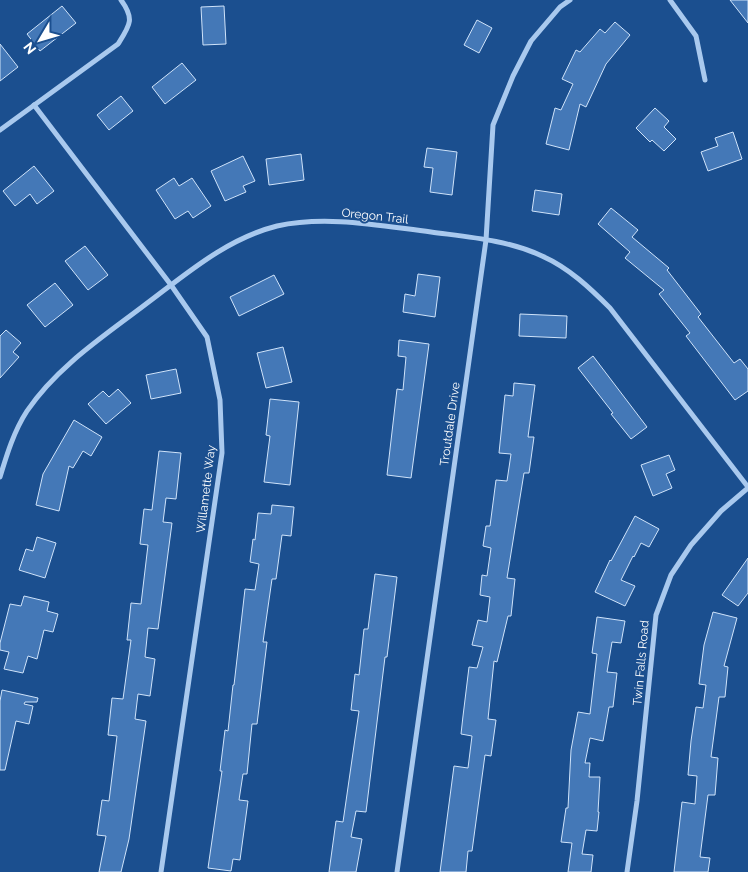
<svg xmlns="http://www.w3.org/2000/svg" width="748" height="872" font-family="Raleway,sans-serif">
<rect width="100%" height="100%" fill="#1b4f8f"/>
<g fill="#4478b7" stroke="#cfe3fa">
<path d="M 730,0 L 748,0 L 748,23 Z"/>
<path d="M 62,6 L 76,23 L 40,51 L 27,34 Z"/>
<path d="M 224,6 L 226,44 L 203,45 L 201,7 Z"/>
<path d="M 477,20 L 492,28 L 479,53 L 464,45 Z"/>
<path d="M 615,22 L 630,35 L 606,64 L 586,107 L 580,104 L 569,150 L 546,144 L 555,108 L 561,110 L 573,84 L 562,79 L 576,50 L 580,52 L 600,29 L 605,33 Z"/>
<path d="M 0,44 L 18,67 L 0,81 Z"/>
<path d="M 182,63 L 196,80 L 165,104 L 152,87 Z"/>
<path d="M 121,96 L 133,111 L 109,130 L 97,115 Z"/>
<path d="M 655,108 L 669,121 L 664,127 L 676,139 L 664,151 L 652,140 L 650,142 L 636,128 Z"/>
<path d="M 733,132 L 742,159 L 708,171 L 701,152 L 718,146 L 715,138 Z"/>
<path d="M 427,148 L 457,152 L 452,195 L 430,192 L 433,168 L 424,167 Z"/>
<path d="M 301,154 L 304,180 L 269,185 L 266,159 Z"/>
<path d="M 243,156 L 255,181 L 243,186 L 246,192 L 225,201 L 211,171 Z"/>
<path d="M 34,166 L 54,191 L 37,204 L 30,194 L 15,206 L 3,191 Z"/>
<path d="M 174,178 L 179,186 L 192,178 L 211,206 L 193,218 L 188,211 L 175,219 L 156,190 Z"/>
<path d="M 535,190 L 562,194 L 559,215 L 532,211 Z"/>
<path d="M 611,208 L 638,230 L 632,237 L 669,268 L 667,270 L 701,314 L 698,317 L 734,363 L 740,359 L 748,369 L 748,391 L 735,400 L 686,336 L 690,333 L 659,294 L 664,290 L 625,258 L 630,252 L 598,224 Z"/>
<path d="M 85,246 L 108,275 L 88,290 L 65,261 Z"/>
<path d="M 418,274 L 440,277 L 435,317 L 403,312 L 405,294 L 415,296 Z"/>
<path d="M 274,275 L 284,294 L 239,316 L 230,297 Z"/>
<path d="M 55,283 L 73,305 L 45,327 L 27,305 Z"/>
<path d="M 520,314 L 567,316 L 566,338 L 519,336 Z"/>
<path d="M 6,330 L 21,343 L 13,352 L 19,357 L 0,378 L 0,336 Z"/>
<path d="M 399,340 L 429,344 L 411,478 L 387,475 L 397,389 L 403,390 L 406,357 L 398,356 Z"/>
<path d="M 283,347 L 292,382 L 266,388 L 257,353 Z"/>
<path d="M 593,356 L 647,427 L 631,439 L 611,414 L 613,413 L 578,368 Z"/>
<path d="M 176,369 L 181,393 L 151,399 L 146,375 Z"/>
<path d="M 514,383 L 535,385 L 528,437 L 534,437 L 529,473 L 524,473 L 507,578 L 515,579 L 511,616 L 508,616 L 497,662 L 494,661 L 488,719 L 496,720 L 491,756 L 485,755 L 472,851 L 468,851 L 466,872 L 440,872 L 454,766 L 468,768 L 472,736 L 461,734 L 463,716 L 469,667 L 477,668 L 483,647 L 472,645 L 478,620 L 487,622 L 490,597 L 480,595 L 482,575 L 487,576 L 491,548 L 483,546 L 486,526 L 490,526 L 496,480 L 507,481 L 511,454 L 499,453 L 505,395 L 513,396 Z"/>
<path d="M 118,389 L 131,403 L 106,424 L 88,404 L 103,391 L 109,397 Z"/>
<path d="M 270,399 L 299,402 L 290,485 L 264,482 L 270,436 L 266,435 Z"/>
<path d="M 74,420 L 102,437 L 91,456 L 83,451 L 73,468 L 69,466 L 59,511 L 36,505 L 43,474 Z"/>
<path d="M 159,451 L 181,453 L 176,499 L 166,498 L 163,522 L 172,523 L 158,629 L 148,628 L 145,657 L 155,659 L 150,696 L 138,694 L 135,719 L 146,721 L 129,839 L 121,872 L 99,872 L 106,836 L 97,835 L 102,800 L 109,801 L 117,736 L 108,735 L 112,698 L 123,699 L 131,640 L 127,640 L 131,603 L 141,604 L 148,545 L 140,544 L 144,509 L 152,510 Z"/>
<path d="M 669,455 L 675,470 L 666,474 L 672,488 L 653,496 L 641,465 Z"/>
<path d="M 272,505 L 294,507 L 291,536 L 282,535 L 276,579 L 272,579 L 263,642 L 267,642 L 257,724 L 252,724 L 247,774 L 243,774 L 239,800 L 248,801 L 240,860 L 233,859 L 231,871 L 208,868 L 222,771 L 220,771 L 225,730 L 228,731 L 233,685 L 234,685 L 245,589 L 255,590 L 259,564 L 250,562 L 253,539 L 255,540 L 258,513 L 271,514 Z"/>
<path d="M 635,516 L 659,529 L 649,547 L 641,543 L 634,557 L 633,556 L 621,580 L 635,586 L 625,606 L 595,592 L 610,560 L 611,561 Z"/>
<path d="M 37,537 L 56,543 L 45,578 L 19,570 L 26,549 L 33,551 Z"/>
<path d="M 748,558 L 748,593 L 738,606 L 722,595 Z"/>
<path d="M 375,574 L 397,577 L 387,657 L 385,657 L 366,812 L 356,811 L 351,837 L 362,839 L 356,872 L 329,872 L 336,821 L 343,822 L 359,711 L 351,710 L 355,674 L 359,675 L 364,629 L 368,629 Z"/>
<path d="M 24,596 L 49,602 L 47,611 L 58,614 L 53,632 L 44,630 L 37,659 L 28,656 L 23,673 L 4,669 L 9,652 L 0,650 L 0,643 L 10,604 L 21,606 Z"/>
<path d="M 713,612 L 737,618 L 724,666 L 728,667 L 725,697 L 719,697 L 711,757 L 718,758 L 715,795 L 708,795 L 700,857 L 710,858 L 708,872 L 674,872 L 682,802 L 695,804 L 697,776 L 688,775 L 691,741 L 696,707 L 703,708 L 706,685 L 699,684 L 704,645 Z"/>
<path d="M 597,617 L 625,621 L 621,643 L 612,642 L 607,672 L 617,673 L 613,707 L 609,707 L 603,741 L 590,738 L 585,763 L 590,763 L 589,777 L 600,777 L 598,812 L 599,812 L 597,831 L 586,830 L 582,854 L 593,855 L 591,872 L 568,872 L 572,843 L 561,842 L 566,808 L 568,808 L 571,750 L 578,712 L 590,714 L 597,654 L 592,653 Z"/>
<path d="M 2,690 L 38,698 L 37,702 L 25,702 L 24,704 L 33,706 L 29,724 L 16,721 L 5,770 L 0,770 L 0,701 Z"/>
</g>
<g fill="none" stroke-linecap="round" stroke-linejoin="round">
<g stroke="#a9c9ee" stroke-width="5">
<path d="M 670,0 L 696,36 L 705,80"/>
<path d="M 34,105 L 171,285 L 207,337 L 220,400 L 222,453 L 161,872"/>
<path d="M 0,130 L 118,44 C 130,25 135,19 121,0"/>
<path d="M 0,477 C 7,454 14,431 27,411 C 56,368 101,338 142,307 C 184,276 225,239 277,226 C 327,215 381,226 431,232 C 468,237 508,240 542,256 C 569,268 590,288 610,308 L 748,487"/>
<path d="M 397,872 L 486,240 L 493,125 L 513,76 L 531,41 L 560,7 L 570,0"/>
<path d="M 627,872 L 637,801 L 656,615 L 671,575 L 691,545 L 721,511 L 748,488"/>
</g>
</g>
<g text-anchor="middle" dominant-baseline="central" stroke-width="4" stroke-linejoin="round" paint-order="stroke">
<g font-size="12" fill="#fff" stroke="#1b4f8f">
<text transform="translate(375 216) rotate(6)">Oregon Trail</text>
<text transform="translate(450 424) rotate(-82)">Troutdale Drive</text>
<text transform="translate(206 489) rotate(-83)">Willamette Way</text>
<text transform="translate(641 663) rotate(-85)">Twin Falls Road</text>
</g>
</g>
<g transform="translate(40 40) rotate(232)" stroke="#1b4f8f" stroke-width="4" paint-order="stroke">
<path d="M0-4L9 19L0 12L-9 19Z" fill="#ffffff"/>
<text y="-8" font-size="14" font-weight="bold" text-anchor="middle" fill="#ffffff">N</text>
</g>
</svg>
